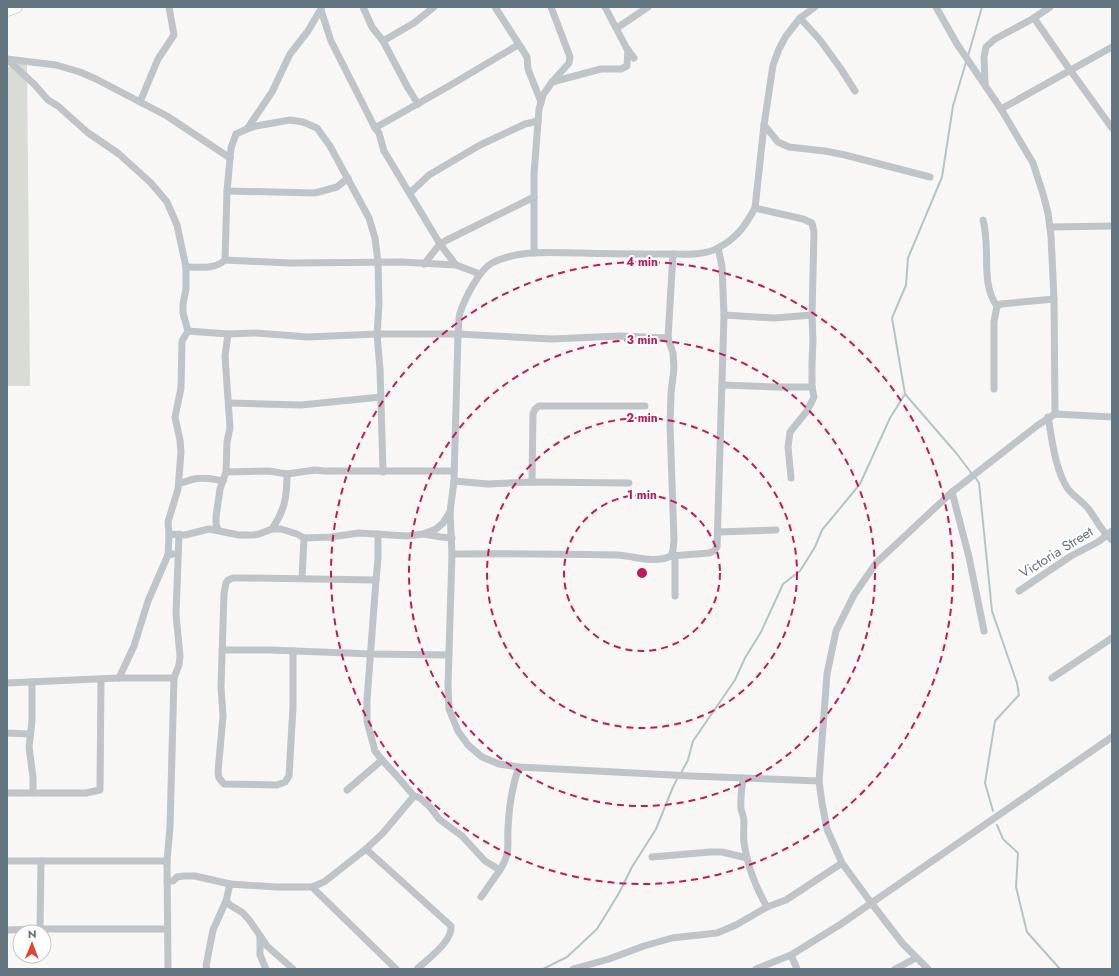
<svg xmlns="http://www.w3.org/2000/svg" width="1119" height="976" font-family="Jost,sans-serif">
<rect width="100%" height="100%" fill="#f8f7f5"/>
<path fill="#d8dcd4" d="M 27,62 L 30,386 L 7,386 L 7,67 Z"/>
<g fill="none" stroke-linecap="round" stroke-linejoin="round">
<g stroke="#b5c4c6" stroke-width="2">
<path d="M 968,56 L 982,7"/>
<path d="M 966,62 L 953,106 L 942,177 L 908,258 L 906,285 L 892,318 L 905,394 L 957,454 L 972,474"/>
<path d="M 975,477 L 979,483 L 992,611 L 1017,683 L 1019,695 L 995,721 L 985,783 L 993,811"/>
<path d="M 681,773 L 688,760 L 693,741 L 735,680 L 745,658 L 761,632 L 783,584 L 800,571 L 815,547 L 822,530 L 860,484 L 890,418 L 905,394"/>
<path d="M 997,825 L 1003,839 L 1018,853 L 1016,887 L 1027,932 L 1060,969"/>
<path d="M 543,969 L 567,957 L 597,929 L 619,893 L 632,867 L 656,829 L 673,787 L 678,777"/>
</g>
<defs>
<path id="trunk" d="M 7,10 L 16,7"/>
</defs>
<use href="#trunk" stroke="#b2b7ba" stroke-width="13"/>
<g stroke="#bec4c7" stroke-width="7">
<path d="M 363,7 L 372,27 L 383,41 L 408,88 L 418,104"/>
<path d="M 495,7 L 527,57 L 528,69 L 541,102"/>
<path d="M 605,7 L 627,49 L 634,58"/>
<path d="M 815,7 L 800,18 L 786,36 L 779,49 L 773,65 L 764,125 L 755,208 C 745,226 737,238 718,248 C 703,256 682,254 665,254 C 637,254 610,254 582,253 C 553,253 519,249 492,263 C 479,270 465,298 460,313 C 458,319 459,328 458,334 L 454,481 L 450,512 L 452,554 L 448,685 L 449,709 L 458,731 L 468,745 L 482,757 L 499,764 L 519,767 L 691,776 L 819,781"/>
<path d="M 936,7 L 957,44 L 1001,109 L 1033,163 L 1043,194 L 1048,213 L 1051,236 L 1054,299 L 1055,414"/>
<path d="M 321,10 L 331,41 L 375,128"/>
<path d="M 800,18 L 820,40 L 841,69 L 855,91"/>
<path d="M 1034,18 L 1070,70 L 1112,128"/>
<path d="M 617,28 L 648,7"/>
<path d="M 383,41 L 414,23 L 434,7"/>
<path d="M 7,59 L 34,84 L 48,100 L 58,106 L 87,132 L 119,154 L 151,183 L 167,202 L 177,225 L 186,267 L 186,289 L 183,304 L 183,313 L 188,331 L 182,341 L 181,388 L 175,417 L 180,440 L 181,452 L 178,489 L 168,522 L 169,534"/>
<path d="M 7,59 L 56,65 L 80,72 L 96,79 L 167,116 L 230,158"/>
<path d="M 552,82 L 601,69 L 621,69 L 627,66 L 628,50"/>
<path d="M 985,83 L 984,57 L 986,47 L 995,39 L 1034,18 L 1050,7"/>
<path d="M 140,102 L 158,59 L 174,35 L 169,7"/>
<path d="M 1001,109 L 1112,47"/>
<path d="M 764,125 L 778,142 L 789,147 L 825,151 L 845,155 L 930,177"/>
<path d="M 247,129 L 272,92 L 290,54 L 308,31 L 322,7"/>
<path d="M 227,191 L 315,193 L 337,187 L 348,178"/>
<path d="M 410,193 L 429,175 L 480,145 L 525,124 L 538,121"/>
<path d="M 755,208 L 803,219 L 812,223 L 814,232 L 812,315 L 813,341 L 812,363 L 812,387 L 814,397 L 807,411 L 790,432 L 788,447 L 791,478"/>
<path d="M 983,220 C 991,247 980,284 997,306"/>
<path d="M 1050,227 L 1112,226"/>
<path d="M 534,253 L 534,174 L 539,109 L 543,95 L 552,82 L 569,63 L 570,57 L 551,7"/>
<path d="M 225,260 L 290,263 L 401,262 L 456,265 L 480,274"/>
<path d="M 424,264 L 440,244 L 447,240 L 534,197"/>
<path d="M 456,265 L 440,244 L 384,151 L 379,133 L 375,128 L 449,86 L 518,45"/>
<path d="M 186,267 C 200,267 214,270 225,260 L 227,191 L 231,148 L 236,134 L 247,129 L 256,126 L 290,120 L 303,122 L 317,128 L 330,146 L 369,218 L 375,238 L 378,262 L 379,305 L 377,334 L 380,369 L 383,472"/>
<path d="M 724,315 L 774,318 L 812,315"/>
<path d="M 188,331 L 228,334 L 256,333 L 308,337 L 377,334 L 458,334 L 552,339 L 620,336 L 668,338"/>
<path d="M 722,385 L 775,387 L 812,387"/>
<path d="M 994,389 L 994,322 L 997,306 L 1001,304 L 1054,299"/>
<path d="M 229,403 L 301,405 L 381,397"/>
<path d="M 1048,417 C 1052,439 1055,470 1068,489 C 1074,497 1084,502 1090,511 C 1097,521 1102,532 1112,540"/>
<path d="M 226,472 L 269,471 L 287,474 L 315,470 L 324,471 L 454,471"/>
<path d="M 454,481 L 488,484 L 532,482 L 629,483"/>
<path d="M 532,482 L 533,414 L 535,409 L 539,406 L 645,406"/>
<path d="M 179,483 C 185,483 188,480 194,479 C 204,477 213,479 223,481"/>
<path d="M 952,492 L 969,557 L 984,631"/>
<path d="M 272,529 C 285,510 287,496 287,474"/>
<path d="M 218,530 L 216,524 L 216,517 L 220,489 L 226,472 L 227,442 L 230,428 L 225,356 L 228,334"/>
<path d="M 718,532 L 776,530"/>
<path d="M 424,534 L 441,537 L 452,538"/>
<path d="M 452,554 C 507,553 562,554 617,555 C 635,556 654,564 671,556 L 673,550 L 674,540 L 670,425 L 671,393 L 674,369 L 673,353 L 668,338 L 673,254"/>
<path d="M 168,555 L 169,534 L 185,535 L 209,529 L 239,535 L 253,535 L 259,534 L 272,529 L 281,529 L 297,534 L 304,538 L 331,537 L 359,533 L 407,536 L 423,534 L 436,529 L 443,523 L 450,512"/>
<path d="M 671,556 L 709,553 L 714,551 L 717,547 L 724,315 L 722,266 L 718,248"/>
<path d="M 302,578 L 304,538"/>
<path d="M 376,580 L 367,700 L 367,721 L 375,751 L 382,760 L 396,775 L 414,796 L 420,798 L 430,807 L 439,819 L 462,836 L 485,861 L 500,870 C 511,851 507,848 508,828 C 509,807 512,786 519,767"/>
<path d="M 1019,591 L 1071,556 L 1098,542 L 1112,531"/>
<path d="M 675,596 L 675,555"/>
<path d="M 222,650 L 270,650 L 371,654 L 449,655"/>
<path d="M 293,651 L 293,707 L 289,776 L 285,782 L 277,785 L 224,784 L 219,778 L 218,772 L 223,716 L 221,687 L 224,594 L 226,583 L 228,580 L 233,578 L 246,578 L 376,580 L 378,559 L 378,534"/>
<path d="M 119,678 L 134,646 L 148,601 L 168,555 L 173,554"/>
<path d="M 1052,678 L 1112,638"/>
<path d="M 32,682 L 32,721 L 29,747 L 33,777 L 33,793"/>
<path d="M 7,683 L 119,678 L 174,678"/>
<path d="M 7,733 L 30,734"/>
<path d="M 743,778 C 742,788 740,799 741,809 C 742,813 744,817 744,821 C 744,828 743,835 744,843 C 747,864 756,888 767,907"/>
<path d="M 347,790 L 382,760"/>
<path d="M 7,793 L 86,793 L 100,790 L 101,680"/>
<path d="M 366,849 L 451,926 C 453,941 428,959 417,969"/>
<path d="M 652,857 L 710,852 L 722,852 L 747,858"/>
<path d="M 7,861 L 167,861"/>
<path d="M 41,861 L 40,929 L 167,929"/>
<path d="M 167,881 L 173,881 L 177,877 L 183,876 L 195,876 L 230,884 L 277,887 L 312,887 L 324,882 L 366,849 L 383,833 L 414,796"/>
<path d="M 312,887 L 396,969"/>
<path d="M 481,897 L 500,870"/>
<path d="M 226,901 L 230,905 L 243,913 L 250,921 L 267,946 L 293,969"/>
<path d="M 7,930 L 40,929"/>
<path d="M 260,936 L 260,955 L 266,969"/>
<path d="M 791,955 L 797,969"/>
<path d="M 168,969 L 167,861 L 170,827 L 174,678 L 179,665 L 180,656 L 176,614 L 179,534"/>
<path d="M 207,969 L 206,966 L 213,930 L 226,901 L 230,884"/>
<path d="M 573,969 L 609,959 L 644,946 L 672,938 L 717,933 L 736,925 L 767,907 L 786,900 L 842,863"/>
<path d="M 756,969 L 791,955 L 841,924 L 1112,737"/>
<path d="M 895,969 L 916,958"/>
<path d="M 928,969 L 903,944 L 872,904 L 842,863 L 827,829 L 822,803 L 819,781 L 827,674 L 836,631 L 854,595 L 876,563 L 952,492 L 1038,425 L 1055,414 L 1112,417"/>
</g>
<use href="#trunk" stroke="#fff" stroke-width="12"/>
</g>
<g fill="none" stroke="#c2185b" stroke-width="2" stroke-dasharray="7 5">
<circle cx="642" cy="573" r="78"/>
<circle cx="642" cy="573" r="155"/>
<circle cx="642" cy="573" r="233"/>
<circle cx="642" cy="573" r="311"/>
</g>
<g text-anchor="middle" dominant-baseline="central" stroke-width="4" stroke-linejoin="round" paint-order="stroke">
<g font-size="14" fill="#63767f" stroke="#fff">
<text transform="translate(1056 552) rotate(-32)">Victoria Street</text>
</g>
</g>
<circle cx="642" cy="573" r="6" fill="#c2185b" stroke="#fff" stroke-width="2"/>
<g font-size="12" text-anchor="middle" font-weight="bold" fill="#c2185b" stroke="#fff" stroke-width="4" stroke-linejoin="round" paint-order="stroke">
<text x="642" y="266">4 min</text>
<text x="642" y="344">3 min</text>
<text x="642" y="422">2 min</text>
<text x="642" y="499">1 min</text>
</g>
<rect width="1119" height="976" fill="none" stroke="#63767f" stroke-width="16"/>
<g transform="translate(32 944) rotate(1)"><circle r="19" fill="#ffffff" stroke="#c1c8cc"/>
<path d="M0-3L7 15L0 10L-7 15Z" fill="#e0442d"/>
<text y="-6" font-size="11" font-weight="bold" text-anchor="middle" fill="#63767f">N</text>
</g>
</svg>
